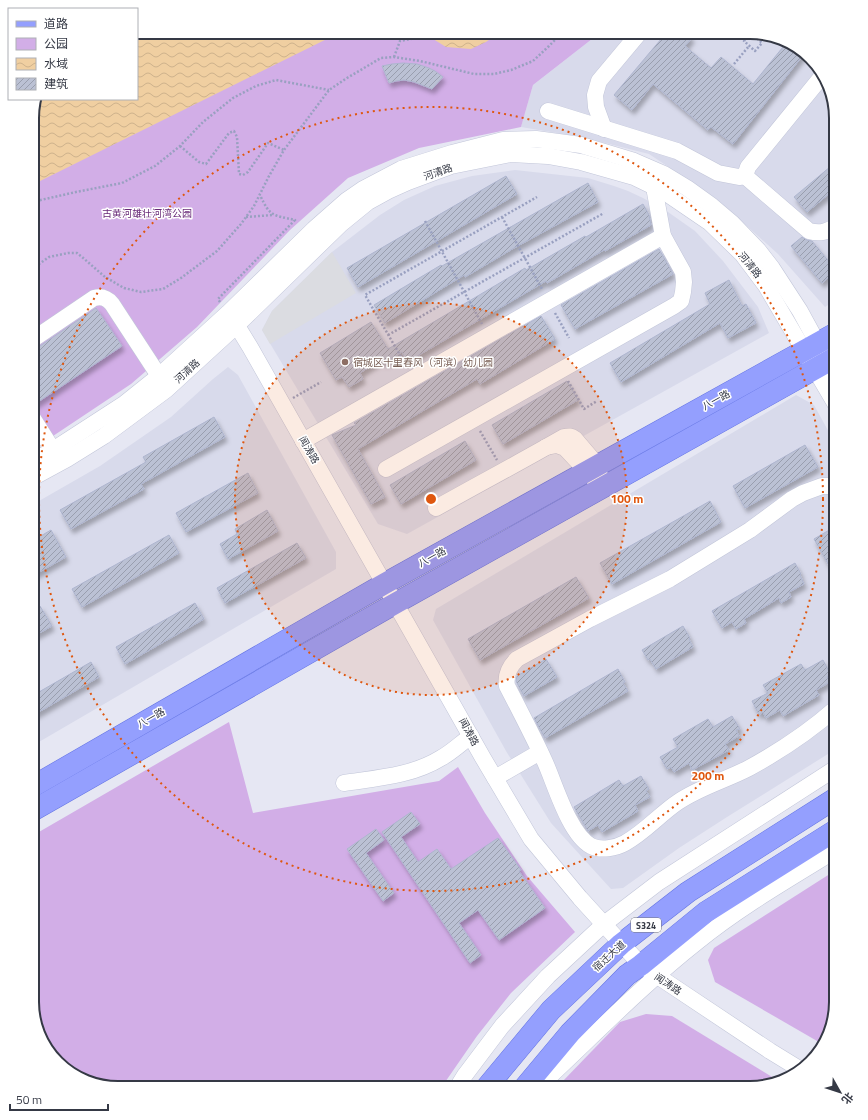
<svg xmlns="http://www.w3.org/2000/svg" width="868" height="1120" font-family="'Titillium Web','Noto Sans SC',sans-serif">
<defs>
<pattern id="water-waves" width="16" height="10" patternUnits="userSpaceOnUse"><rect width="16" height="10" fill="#f0cfa1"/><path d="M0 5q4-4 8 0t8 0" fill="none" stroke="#ceb28c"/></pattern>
<pattern id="building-hatch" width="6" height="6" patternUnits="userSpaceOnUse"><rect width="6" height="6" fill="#bbc1d4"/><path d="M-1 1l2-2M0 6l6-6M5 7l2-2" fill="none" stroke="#999eae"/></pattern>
<filter id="shadow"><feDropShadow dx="2.5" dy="4.5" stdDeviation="2" flood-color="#0004"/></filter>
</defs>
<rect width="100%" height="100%" fill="#e6e7f3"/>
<g fill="#d8daeb">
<path d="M 601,32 L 755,32 L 793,43 L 822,70 L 836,118 L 836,300 L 825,307 L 778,254 L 718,200 L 649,154 L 581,137 L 521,127 L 533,85 Z"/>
<path d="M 515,170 L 588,178 L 614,186 L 628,191 L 643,198 L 668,212 L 695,231 L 723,261 L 758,307 L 769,333 L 407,534 L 378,524 L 262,330 L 272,311 L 332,252 L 380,215 L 404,200 L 435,186 L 472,176 Z"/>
<path d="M 228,367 L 238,375 L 336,552 L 336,569 L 32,746 L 32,505 L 100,466 L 171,417 L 213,379 Z"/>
<path d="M 796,395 L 814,405 L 836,445 L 836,749 L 727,817 L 679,848 L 623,888 L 611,889 L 551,823 L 506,751 L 433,620 L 436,609 Z"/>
</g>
<g fill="#d2aee7">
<path d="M 137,32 L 601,32 L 533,85 L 521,127 L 419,148 L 348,178 L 290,230 L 197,327 L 131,384 L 32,450 L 32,112 L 36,99 L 137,99 Z"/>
<path d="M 229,722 L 253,813 L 439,781 L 458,767 L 485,813 L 527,876 L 575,932 L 511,993 L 477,1036 L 441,1088 L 118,1088 L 75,1077 L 46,1050 L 32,1002 L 32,836 Z"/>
<path d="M 836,870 L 836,1002 L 824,1045 L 715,982 L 708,960 L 714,948 Z"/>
<path d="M 646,1014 L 672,1016 L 777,1080 L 750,1088 L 558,1088 L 561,1083 L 620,1022 Z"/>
</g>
<path fill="#dbdce1" d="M 332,252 L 356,293 L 270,344 L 262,330 L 272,311 Z"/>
<g fill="url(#water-waves)">
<path d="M 137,32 L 341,32 L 32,185 L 32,112 L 36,99 L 137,99 Z"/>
<path d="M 422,32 L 500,32 L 486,42 L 471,49 L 446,47 Z"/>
</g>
<g fill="url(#building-hatch)" stroke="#aeb5cf" filter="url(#shadow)">
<path d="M 667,32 L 685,32 L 692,38 L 685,46 L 711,68 L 721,57 L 753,84 L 787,42 L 793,43 L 804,54 L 733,144 L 711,127 L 708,130 L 653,84 L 632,110 L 614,95 Z"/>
<path d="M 403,63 L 417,64 L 429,68 L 435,71 L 443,77 L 432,89 L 414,82 L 404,80 L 396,81 L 389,83 L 382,66 L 392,64 Z"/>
<path d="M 836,162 L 836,188 L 807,212 L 794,197 Z"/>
<path d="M 506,176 L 517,194 L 358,287 L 347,268 Z"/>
<path d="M 588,183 L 598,202 L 514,248 L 465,277 L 464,275 L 385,323 L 374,305 L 441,265 L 442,266 Z"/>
<path d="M 643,204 L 649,215 L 651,225 L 605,251 L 604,250 L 547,283 L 546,281 L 407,362 L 402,352 L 384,363 L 382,359 L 360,373 L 363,379 L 349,387 L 342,377 L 336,380 L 320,353 L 371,322 L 388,349 L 525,268 L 526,270 L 585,236 L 586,237 Z"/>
<path d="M 802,237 L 807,240 L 812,241 L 836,270 L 836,271 L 822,283 L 791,246 Z"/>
<path d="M 659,249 L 673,274 L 575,329 L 561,305 Z"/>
<path d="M 729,280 L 742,306 L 746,304 L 756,323 L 728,338 L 720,323 L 621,382 L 610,363 L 710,304 L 705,293 Z"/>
<path d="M 96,308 L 122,346 L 32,406 L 32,349 L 37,348 Z"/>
<path d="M 541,316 L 555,339 L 480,384 L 477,379 L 358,449 L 385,497 L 371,504 L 332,435 L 356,425 L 354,423 Z"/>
<path d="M 567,381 L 578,400 L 503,444 L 492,425 Z"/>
<path d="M 214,417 L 225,437 L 141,484 L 144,489 L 71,529 L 60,510 L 146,462 L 143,457 Z"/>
<path d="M 465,441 L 476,460 L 401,504 L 390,485 Z"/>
<path d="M 805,445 L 818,467 L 745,508 L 733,486 Z"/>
<path d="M 248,473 L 258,493 L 186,532 L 176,513 Z"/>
<path d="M 710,501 L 721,522 L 612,584 L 600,563 Z"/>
<path d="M 267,510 L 278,531 L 228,559 L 220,544 L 237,534 L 235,529 Z"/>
<path d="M 836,526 L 836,578 L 814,539 Z"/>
<path d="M 51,530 L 66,557 L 32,576 L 32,541 Z"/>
<path d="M 169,535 L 179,553 L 82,607 L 72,589 Z"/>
<path d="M 297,543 L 306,558 L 225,603 L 217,588 Z"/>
<path d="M 795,563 L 801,574 L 800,575 L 804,584 L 789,592 L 791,597 L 781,603 L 779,598 L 744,619 L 746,623 L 736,629 L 732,622 L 722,628 L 712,611 Z"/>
<path d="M 576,577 L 589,598 L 480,660 L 468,639 Z"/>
<path d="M 195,603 L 204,619 L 125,664 L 116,647 Z"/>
<path d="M 40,606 L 52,626 L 32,637 L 32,611 Z"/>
<path d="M 683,626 L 690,638 L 689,639 L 693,647 L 656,669 L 650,659 L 648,660 L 642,650 Z"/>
<path d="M 546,659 L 557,677 L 524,696 L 516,681 L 517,676 Z"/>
<path d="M 823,660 L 831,675 L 827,677 L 830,682 L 816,690 L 819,695 L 783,716 L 780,710 L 766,718 L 763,712 L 759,715 L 752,701 L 768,693 L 763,685 L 801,664 L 805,670 Z"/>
<path d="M 91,662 L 99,677 L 32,716 L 32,696 Z"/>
<path d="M 618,669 L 625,682 L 623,683 L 628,691 L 545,738 L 534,718 Z"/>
<path d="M 732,716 L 740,729 L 736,730 L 739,736 L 725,744 L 729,750 L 692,770 L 689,763 L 674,772 L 671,767 L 667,769 L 660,757 L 678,747 L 673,739 L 708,719 L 713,727 Z"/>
<path d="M 641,776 L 649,789 L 646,791 L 650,797 L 635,805 L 638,811 L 602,832 L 598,825 L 588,831 L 574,807 L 619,780 L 623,786 Z"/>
<path d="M 411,812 L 420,824 L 401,837 L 418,862 L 437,849 L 451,869 L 498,838 L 521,870 L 519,871 L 545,908 L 499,940 L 478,910 L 459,923 L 481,955 L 470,963 L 382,832 Z"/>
<path d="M 376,829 L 384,840 L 366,853 L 394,893 L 383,901 L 347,849 Z"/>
</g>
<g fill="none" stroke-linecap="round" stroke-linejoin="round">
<defs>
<g id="minor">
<path d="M 548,111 L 677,151 L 718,173 L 739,177 L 745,176 L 809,231 C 820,234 827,232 836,226"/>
<path d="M 604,129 L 596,107 L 595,95 L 599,81 L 640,32"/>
<path d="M 745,176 L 748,167 L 823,75"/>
<path d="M 231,316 L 250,347 L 483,758 L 531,839 L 580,898 L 641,965 L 770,1051 L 801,1070"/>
<path d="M 32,340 L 94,298 C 102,296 107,298 112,304 L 159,376"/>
<path d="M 32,417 L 53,450"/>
<path d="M 303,441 L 663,236"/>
<path d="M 546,447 L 557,445 L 565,448 L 594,479"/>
<path d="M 32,462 L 53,450 L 124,404 L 159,376 L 228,313 L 314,229 L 347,200 L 363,189 L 401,169 L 452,153 L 503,140 L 536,139 L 581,145 L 634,161 L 664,174 L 687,188 L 712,206 L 732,223 L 758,250 L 772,268 L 800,311 L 836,377"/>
<path d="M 386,469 L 674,306 L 681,301 L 683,292 L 684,282 L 683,272 L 663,236 L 654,187"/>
<path d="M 32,478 L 67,459 L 104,436 L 166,390 L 237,325 L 341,224 L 368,202 L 388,191 L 408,182 L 451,166 L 511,154 L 548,156 L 581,162 L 634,177 L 663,191 L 710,223 L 742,254 L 766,286 L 836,405"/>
<path d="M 436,508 C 479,484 522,461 564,437 C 569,436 571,436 575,439 L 598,466 L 600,476"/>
<path d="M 836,708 C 810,731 780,751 749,768 C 726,780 700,787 678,802 C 660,814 645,832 625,843 C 616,848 601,851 591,846 C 569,834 555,784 545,762 C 533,736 520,711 507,686 C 505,675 509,667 517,659 L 590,619 L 670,579 L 750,530 L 792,499 L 803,493 L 822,486 L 830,486 L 836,487"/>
<path d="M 495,778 L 540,752"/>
<path d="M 344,783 C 377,778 412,776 441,758 C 452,752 461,743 471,736"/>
<path d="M 457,1088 L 465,1075 L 502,1026 L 548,976 L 604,924 L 659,882 L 836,768"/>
<path d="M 542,1088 L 549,1077 C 598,1031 645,983 697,942 C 740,907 789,879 836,850"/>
</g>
<g id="major">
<path d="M 32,787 L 384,584 L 836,333"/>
<path d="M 32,811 L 396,603 L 836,357"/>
<path d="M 486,1088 L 551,1010 L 621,944 L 688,892 L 836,798"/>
<path d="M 524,1088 L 570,1033 L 627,975 L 641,965 L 706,912 L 836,830"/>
</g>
</defs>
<use href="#minor" stroke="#c2c6d9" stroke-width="17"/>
<use href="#major" stroke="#6374e3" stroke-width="22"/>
<g stroke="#99a0c0" stroke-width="2.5" stroke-dasharray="2 2" stroke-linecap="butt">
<path d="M 751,33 L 762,43 L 755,51 L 744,41 Z"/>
<path d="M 394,57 L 400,41 L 416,38 L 422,32"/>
<path d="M 734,64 L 749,46"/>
<path d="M 180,146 L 199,162 L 206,164 L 229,133 L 234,131 L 237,137 L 239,174 L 243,175 L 248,172 L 268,143 L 284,150"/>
<path d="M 32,202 L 76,192 L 122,183 L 155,166 L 180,146 L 203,122 L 233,98 L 256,86 L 276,80 L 329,90"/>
<path d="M 246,217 L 273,215"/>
<path d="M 502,217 L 542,289"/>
<path d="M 425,221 L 482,324"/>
<path d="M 32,269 L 49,257 L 68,253 L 77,253 L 82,257 L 105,277 L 124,288 L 141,292 L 163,289 L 181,278 L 217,251 L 241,224 L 254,206 L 269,176 L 284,150 L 329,90 L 347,78 L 381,58 L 394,57 L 420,61 L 474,74 L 494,74 L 511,70 L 533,61 L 549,46 L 563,32"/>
<path d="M 220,302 L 218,299 L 295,220 C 273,215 270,217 260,195"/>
<path d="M 555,313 L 569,338"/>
<path d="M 388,335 L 604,213"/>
<path d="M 407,367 L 365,295 L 537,197"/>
<path d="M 568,381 L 584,409 L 597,401"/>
<path d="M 293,398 L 321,382"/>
<path d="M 480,431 L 497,460"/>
</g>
<use href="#minor" stroke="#fff" stroke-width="16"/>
<use href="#major" stroke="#949ffe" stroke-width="21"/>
</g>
<circle cx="431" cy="499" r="196" fill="#df570f" fill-opacity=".12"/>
<g fill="none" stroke="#df570f" stroke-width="2" stroke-dasharray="2 4">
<circle cx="431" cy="499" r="196"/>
<circle cx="431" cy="499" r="392"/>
</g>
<circle fill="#8d6e63" stroke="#fff" stroke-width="1.5" cx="345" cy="362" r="4"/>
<g text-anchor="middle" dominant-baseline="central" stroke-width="3" stroke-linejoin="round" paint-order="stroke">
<rect fill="#fff" stroke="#72747d" stroke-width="1" x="631" y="918" width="30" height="14" rx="3"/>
<g font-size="9" font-weight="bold" fill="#353945">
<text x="646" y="925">S324</text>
</g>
<g font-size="10" fill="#353945" stroke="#fff">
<text transform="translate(438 172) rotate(-19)">河清路</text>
<text transform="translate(750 265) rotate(51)">河清路</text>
<text transform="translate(187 371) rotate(-42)">河清路</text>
<text transform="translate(716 400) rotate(-29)">八一路</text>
<text transform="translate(309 450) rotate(60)">闻涛路</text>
<text transform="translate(432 557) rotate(-29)">八一路</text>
<text transform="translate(151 718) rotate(-30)">八一路</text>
<text transform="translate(469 732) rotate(61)">闻涛路</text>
<text transform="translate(609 956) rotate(-42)">宿迁大道</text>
<text transform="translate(668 984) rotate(34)">闻涛路</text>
</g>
<g font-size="10" fill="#672877" stroke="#fff">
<text x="147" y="213">古黄河雄壮河湾公园</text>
</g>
<g font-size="10" fill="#785e54" stroke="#fff" text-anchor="start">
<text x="353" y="362">宿城区十里春风（河滨）幼儿园</text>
</g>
</g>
<path d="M0 0H868V1120H0ZM118 39H750A79 79 0 0 1 829 118V1002A79 79 0 0 1 750 1081H118A79 79 0 0 1 39 1002V118A79 79 0 0 1 118 39Z" fill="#fff" fill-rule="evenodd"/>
<path fill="none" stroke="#353945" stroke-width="2" d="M118 39H750A79 79 0 0 1 829 118V1002A79 79 0 0 1 750 1081H118A79 79 0 0 1 39 1002V118A79 79 0 0 1 118 39Z"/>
<circle cx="431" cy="499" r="6" fill="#df570f" stroke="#fff" stroke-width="2"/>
<g font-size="12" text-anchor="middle" font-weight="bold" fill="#df570f" stroke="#fff" stroke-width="3" stroke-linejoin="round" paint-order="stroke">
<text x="627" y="503">100 m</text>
<text x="708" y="780">200 m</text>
</g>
<rect x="8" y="8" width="130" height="92" fill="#ffffff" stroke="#aeb0b5"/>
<rect x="16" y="21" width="20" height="6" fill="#949ffe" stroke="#aeb0b5"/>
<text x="44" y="28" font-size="12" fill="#353945">道路</text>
<rect x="16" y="38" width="20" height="12" fill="#d2aee7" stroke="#aeb0b5"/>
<text x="44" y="48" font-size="12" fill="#353945">公园</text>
<rect x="16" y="58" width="20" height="12" fill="url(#water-waves)" stroke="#aeb0b5"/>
<text x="44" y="68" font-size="12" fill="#353945">水域</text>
<rect x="16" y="78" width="20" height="12" fill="url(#building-hatch)" stroke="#aeb0b5"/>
<text x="44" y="88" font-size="12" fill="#353945">建筑</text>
<g transform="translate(840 1092) rotate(129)" stroke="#ffffff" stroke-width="3" paint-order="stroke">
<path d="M0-3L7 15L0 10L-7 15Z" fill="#353945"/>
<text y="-6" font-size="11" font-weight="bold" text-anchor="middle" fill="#353945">北</text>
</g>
<path d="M10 1104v6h98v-6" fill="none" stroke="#353945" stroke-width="2"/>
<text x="16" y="1104" font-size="12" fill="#353945" stroke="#ffffff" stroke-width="3" paint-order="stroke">50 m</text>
</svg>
